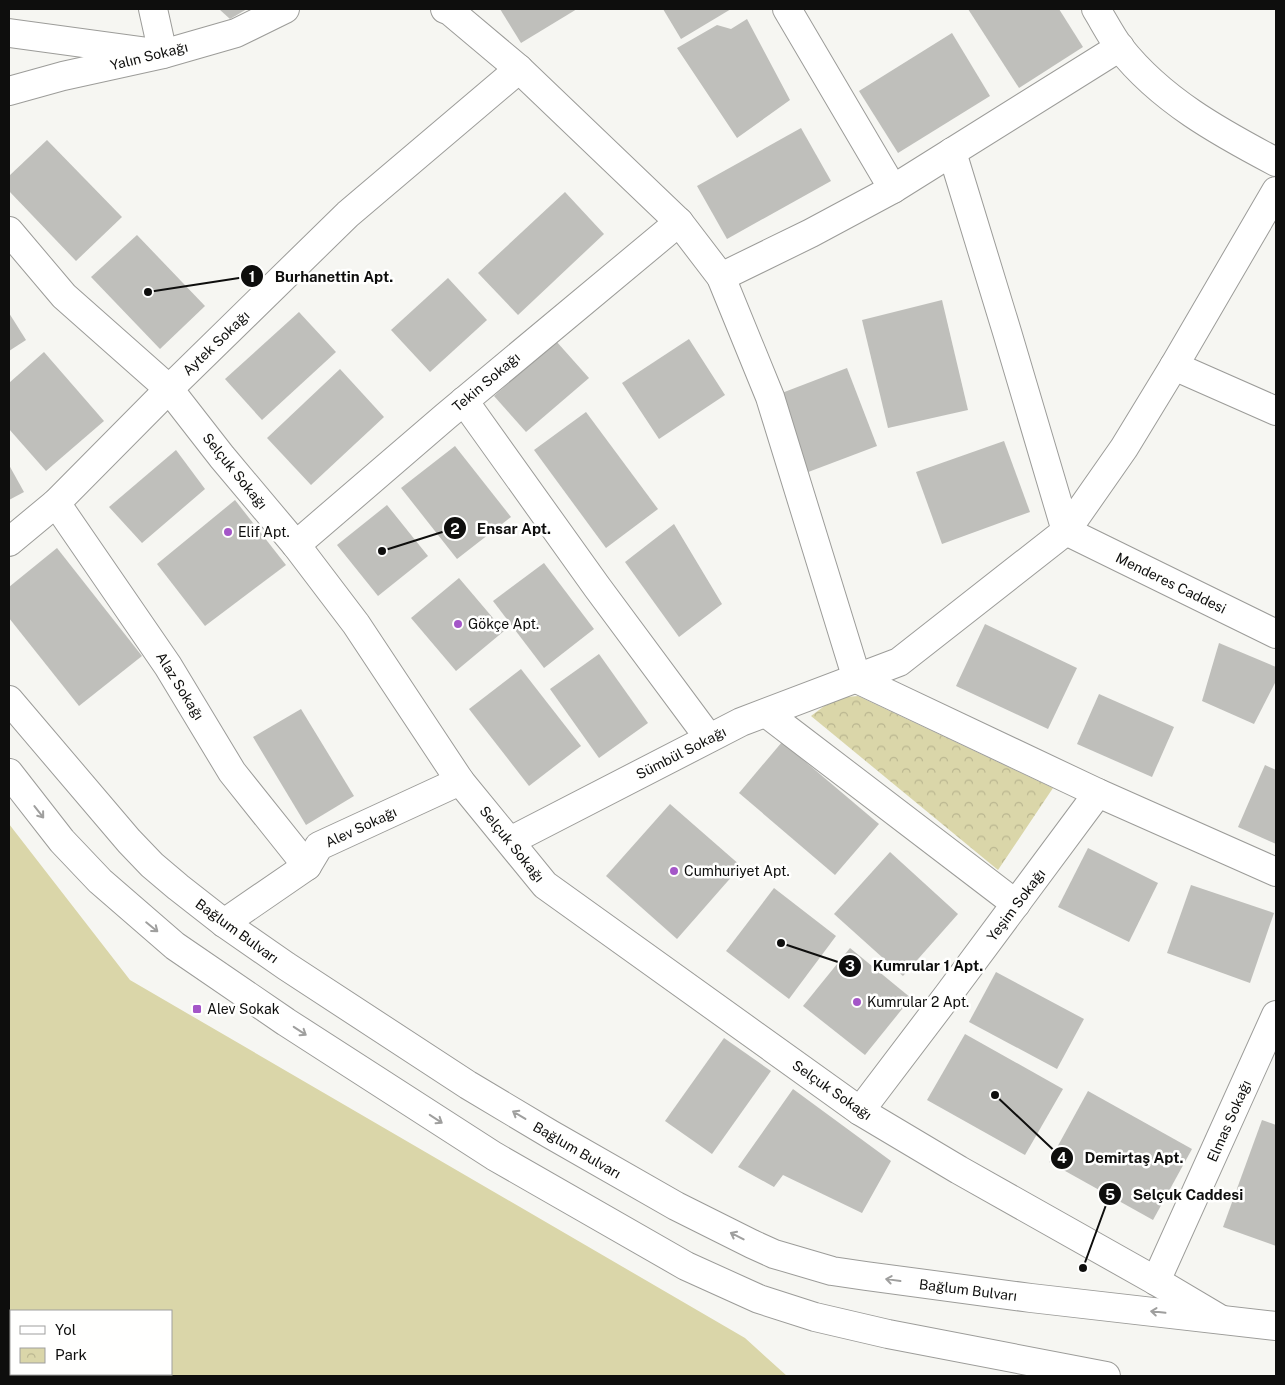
<svg xmlns="http://www.w3.org/2000/svg" width="1285" height="1385" font-family="'Public Sans',sans-serif">
<defs>
<pattern id="park-crowns" width="20" height="18" patternUnits="userSpaceOnUse" patternTransform="scale(1.25)"><rect width="20" height="18" fill="#dad6a9"/><path d="M2 6a3 3 0 1 1 6 0M12 15a3 3 0 1 1 6 0" fill="none" stroke="#bab690"/></pattern>
</defs>
<rect width="100%" height="100%" fill="#f6f6f2"/>
<path fill="#dad6a9" fill-rule="evenodd" d="M 9,824 L 130,980 L 745,1338 L 787,1376 L 9,1376 ZM 11,1311 L 171,1311 L 171,1374 L 11,1374 Z"/>
<path fill="url(#park-crowns)" d="M 858,696 L 1053,788 L 998,870 L 811,716 L 835,698 Z"/>
<g fill="#bfbfbb">
<path d="M 219,9 L 247,9 L 230,19 Z"/>
<path d="M 500,9 L 577,9 L 521,43 Z"/>
<path d="M 663,9 L 731,9 L 681,39 Z"/>
<path d="M 968,9 L 1059,9 L 1083,47 L 1019,88 Z"/>
<path d="M 747,19 L 790,100 L 737,138 L 677,48 L 717,25 L 731,29 Z"/>
<path d="M 952,33 L 990,96 L 898,153 L 859,91 Z"/>
<path d="M 801,128 L 831,181 L 727,239 L 697,186 Z"/>
<path d="M 47,140 L 122,217 L 76,261 L 9,191 L 9,176 Z"/>
<path d="M 565,192 L 604,234 L 518,315 L 478,273 Z"/>
<path d="M 137,235 L 205,306 L 160,349 L 91,277 Z"/>
<path d="M 448,278 L 487,320 L 430,372 L 391,330 Z"/>
<path d="M 942,300 L 968,410 L 888,428 L 862,320 Z"/>
<path d="M 299,312 L 336,352 L 262,420 L 225,379 Z"/>
<path d="M 9,313 L 26,340 L 9,351 Z"/>
<path d="M 689,339 L 725,395 L 659,439 L 622,383 Z"/>
<path d="M 556,341 L 589,378 L 526,432 L 494,396 Z"/>
<path d="M 44,352 L 104,421 L 46,471 L 9,429 L 9,383 Z"/>
<path d="M 847,368 L 877,446 L 803,474 L 774,396 Z"/>
<path d="M 340,369 L 384,417 L 311,485 L 267,438 Z"/>
<path d="M 586,412 L 658,509 L 606,548 L 534,450 Z"/>
<path d="M 1004,441 L 1030,512 L 942,544 L 916,472 Z"/>
<path d="M 455,446 L 511,517 L 457,559 L 401,488 Z"/>
<path d="M 176,450 L 205,489 L 142,543 L 109,507 Z"/>
<path d="M 9,465 L 24,492 L 9,500 Z"/>
<path d="M 235,500 L 286,565 L 205,626 L 157,564 Z"/>
<path d="M 387,505 L 428,556 L 378,596 L 337,545 Z"/>
<path d="M 674,524 L 722,604 L 679,637 L 625,562 Z"/>
<path d="M 57,548 L 142,656 L 79,706 L 9,618 L 9,587 Z"/>
<path d="M 544,563 L 594,629 L 544,668 L 493,601 Z"/>
<path d="M 459,578 L 504,631 L 456,671 L 411,618 Z"/>
<path d="M 985,624 L 1077,668 L 1048,729 L 956,686 Z"/>
<path d="M 1219,643 L 1276,667 L 1276,681 L 1254,724 L 1202,701 Z"/>
<path d="M 599,654 L 648,723 L 599,758 L 550,689 Z"/>
<path d="M 521,669 L 581,746 L 529,786 L 469,709 Z"/>
<path d="M 1099,694 L 1174,727 L 1152,777 L 1077,744 Z"/>
<path d="M 301,709 L 354,796 L 306,825 L 253,737 Z"/>
<path d="M 782,742 L 879,824 L 835,875 L 739,793 Z"/>
<path d="M 1265,765 L 1276,770 L 1276,844 L 1238,827 Z"/>
<path d="M 670,804 L 741,866 L 677,939 L 606,876 Z"/>
<path d="M 1088,848 L 1158,883 L 1129,942 L 1058,907 Z"/>
<path d="M 890,852 L 958,914 L 903,976 L 834,914 Z"/>
<path d="M 1191,885 L 1274,913 L 1250,983 L 1167,953 Z"/>
<path d="M 774,888 L 836,936 L 789,999 L 726,951 Z"/>
<path d="M 850,948 L 911,998 L 865,1055 L 803,1006 Z"/>
<path d="M 996,972 L 1084,1019 L 1057,1069 L 969,1022 Z"/>
<path d="M 965,1034 L 1063,1089 L 1025,1155 L 927,1100 Z"/>
<path d="M 724,1038 L 771,1071 L 712,1154 L 665,1121 Z"/>
<path d="M 793,1089 L 891,1161 L 862,1213 L 783,1175 L 774,1187 L 738,1167 Z"/>
<path d="M 1088,1091 L 1192,1149 L 1153,1220 L 1049,1162 Z"/>
<path d="M 1262,1120 L 1276,1125 L 1276,1246 L 1223,1227 Z"/>
</g>
<g fill="none" stroke-linecap="round" stroke-linejoin="round">
<defs>
<g id="street">
<path d="M 445,9 L 450,11 L 519,69 L 679,222 L 721,277 L 770,397 L 857,679 L 1098,793 L 1276,872"/>
<path d="M 787,9 L 893,189"/>
<path d="M 1096,9 C 1104,22 1111,36 1120,48 C 1161,100 1219,132 1276,162"/>
<path d="M 9,33 L 163,54 L 153,9"/>
<path d="M 721,277 L 811,233 L 893,189 L 1120,47"/>
<path d="M 1174,366 L 1276,411"/>
<path d="M 464,401 L 597,587 L 709,738"/>
<path d="M 56,503 L 168,666 L 232,772 L 307,866"/>
<path d="M 1066,531 L 1124,448 L 1174,366 L 1276,191"/>
<path d="M 9,542 L 56,503 L 169,389 L 348,214 L 519,69"/>
<path d="M 296,545 L 446,416 L 679,222"/>
<path d="M 766,713 L 1016,904"/>
<path d="M 510,841 L 741,722 L 899,662 L 1066,531 L 1007,332 L 952,152"/>
<path d="M 224,923 L 307,866 L 319,846 L 460,781"/>
<path d="M 860,1111 L 948,995 L 1098,793"/>
<path d="M 1156,1281 L 1276,1015"/>
</g>
<g id="secondary">
<path d="M 9,91 L 63,76 L 163,54 L 236,33 L 285,9"/>
<path d="M 9,231 L 64,296 L 169,389 L 222,457 L 296,545 L 356,624 L 460,781 L 545,885 L 860,1111 L 959,1170 L 1156,1281 L 1220,1319"/>
<path d="M 1066,531 L 1276,634"/>
<path d="M 9,700 L 129,841 L 152,865 L 178,887 L 224,923 L 286,966 L 468,1085 L 550,1134 L 676,1206 L 752,1244 L 774,1254 L 832,1271 L 866,1276 L 1031,1298 L 1276,1326"/>
<path d="M 9,773 L 62,841 L 100,881 L 175,946 L 286,1022 L 494,1156 L 686,1266 L 759,1299 L 815,1317 L 888,1334 L 1106,1376"/>
</g>
</defs>
<use href="#street" stroke="#9c9c99" stroke-width="30"/>
<use href="#secondary" stroke="#9c9c99" stroke-width="30"/>
<use href="#street" stroke="#fff" stroke-width="28"/>
<use href="#secondary" stroke="#fff" stroke-width="28"/>
</g>
<defs><path id="oneway-shaft" d="M-6 0H5M1.5-3L5.5 0L1.5 3" fill="none" stroke-width="1.6" stroke-linecap="round" stroke-linejoin="round" transform="scale(1.25)"/></defs>
<g stroke="#9f9f9e">
<use href="#oneway-shaft" transform="translate(39 812) rotate(52)"/>
<use href="#oneway-shaft" transform="translate(152 927) rotate(39)"/>
<use href="#oneway-shaft" transform="translate(300 1031) rotate(33)"/>
<use href="#oneway-shaft" transform="translate(519 1115) rotate(-149)"/>
<use href="#oneway-shaft" transform="translate(436 1119) rotate(33)"/>
<use href="#oneway-shaft" transform="translate(737 1236) rotate(-153)"/>
<use href="#oneway-shaft" transform="translate(893 1280) rotate(-172)"/>
<use href="#oneway-shaft" transform="translate(1158 1312) rotate(-174)"/>
</g>
<g fill="#a456c8" stroke="#fffffe" stroke-width="2">
<circle cx="228" cy="532" r="5"/>
<circle cx="458" cy="624" r="5"/>
<circle cx="674" cy="871" r="5"/>
<circle cx="857" cy="1002" r="5"/>
<rect x="192" y="1004" width="10" height="10" rx="2.5"/>
</g>
<g text-anchor="middle" dominant-baseline="central" stroke-width="5" stroke-linejoin="round" paint-order="stroke">
<g font-size="14" fill="#0e0e0d" stroke="#fffffe">
<text transform="translate(149 56) rotate(-14)">Yalın Sokağı</text>
<text transform="translate(216 343) rotate(-44)">Aytek Sokağı</text>
<text transform="translate(486 382) rotate(-40)">Tekin Sokağı</text>
<text transform="translate(235 471) rotate(51)">Selçuk Sokağı</text>
<text transform="translate(1171 583) rotate(26)">Menderes Caddesi</text>
<text transform="translate(180 686) rotate(58)">Alaz Sokağı</text>
<text transform="translate(681 753) rotate(-27)">Sümbül Sokağı</text>
<text transform="translate(361 827) rotate(-25)">Alev Sokağı</text>
<text transform="translate(512 844) rotate(51)">Selçuk Sokağı</text>
<text transform="translate(1016 905) rotate(-53)">Yeşim Sokağı</text>
<text transform="translate(237 931) rotate(36)">Bağlum Bulvarı</text>
<text transform="translate(832 1090) rotate(35)">Selçuk Sokağı</text>
<text transform="translate(1229 1121) rotate(-66)">Elmas Sokağı</text>
<text transform="translate(577 1150) rotate(30)">Bağlum Bulvarı</text>
<text transform="translate(968 1290) rotate(7)">Bağlum Bulvarı</text>
</g>
<g font-size="14" fill="#0e0e0d" stroke="#fffffe" text-anchor="start">
<text x="238" y="532">Elif Apt.</text>
<text x="468" y="624">Gökçe Apt.</text>
<text x="684" y="871">Cumhuriyet Apt.</text>
<text x="867" y="1002">Kumrular 2 Apt.</text>
<text x="207" y="1009">Alev Sokak</text>
</g>
</g>
<path fill="none" stroke="#0e0e0d" stroke-width="2" d="M148 292L252 276M382 551L455 528M781 943L850 966M995 1095L1062 1158M1083 1268L1110 1194"/>
<g fill="#0e0e0d" stroke="#fffffe" stroke-width="2">
<circle cx="148" cy="292" r="5"/>
<circle cx="382" cy="551" r="5"/>
<circle cx="781" cy="943" r="5"/>
<circle cx="995" cy="1095" r="5"/>
<circle cx="1083" cy="1268" r="5"/>
<circle cx="252" cy="276" r="12"/>
<circle cx="455" cy="528" r="12"/>
<circle cx="850" cy="966" r="12"/>
<circle cx="1062" cy="1158" r="12"/>
<circle cx="1110" cy="1194" r="12"/>
</g>
<g font-size="15" text-anchor="middle" font-weight="bold" fill="#fff">
<text x="252" y="282">1</text>
<text x="455" y="534">2</text>
<text x="850" y="971">3</text>
<text x="1062" y="1163">4</text>
<text x="1110" y="1200">5</text>
</g>
<g font-size="15" text-anchor="middle" font-weight="bold" fill="#0e0e0d" stroke="#fffffe" stroke-width="5" stroke-linejoin="round" paint-order="stroke">
<text x="334" y="282">Burhanettin Apt.</text>
<text x="514" y="534">Ensar Apt.</text>
<text x="928" y="971">Kumrular 1 Apt.</text>
<text x="1134" y="1163">Demirtaş Apt.</text>
<text x="1188" y="1200">Selçuk Caddesi</text>
</g>
<rect width="1285" height="1385" fill="none" stroke="#0e0e0d" stroke-width="20"/>
<rect x="10" y="1310" width="162" height="65" fill="#fffffe" stroke="#9f9f9e"/>
<rect x="20" y="1326" width="25" height="8" fill="#ffffff" stroke="#9f9f9e"/>
<text x="55" y="1335" font-size="15" fill="#0e0e0d">Yol</text>
<rect x="20" y="1348" width="25" height="15" fill="url(#park-crowns)" stroke="#9f9f9e"/>
<text x="55" y="1360" font-size="15" fill="#0e0e0d">Park</text>
</svg>
